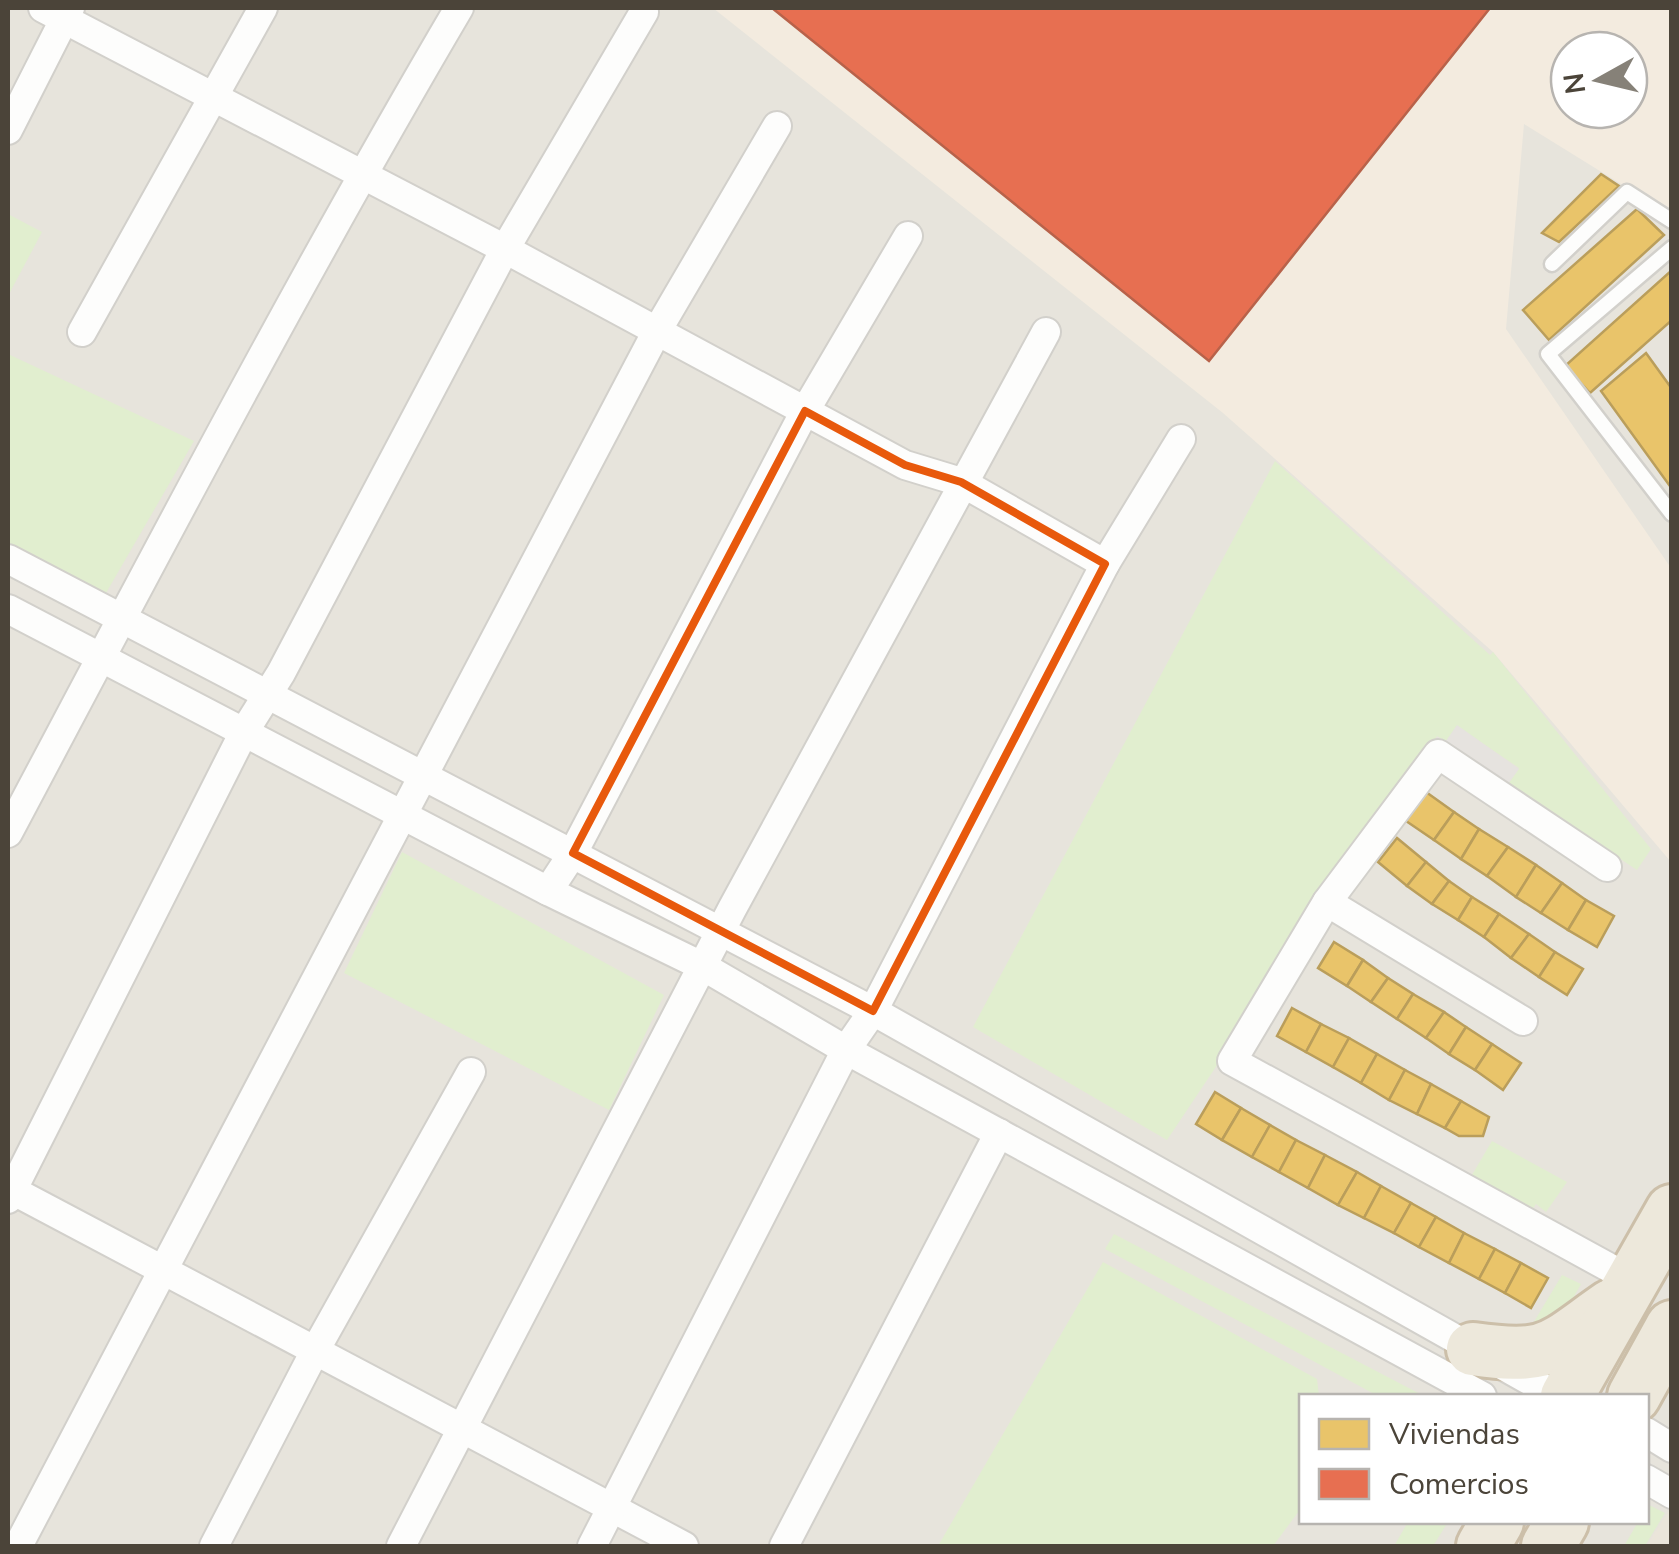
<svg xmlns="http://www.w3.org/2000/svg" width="1679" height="1554" font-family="'Nunito Sans',sans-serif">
<rect width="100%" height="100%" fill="#f4f2ee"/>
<path fill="#e7e4dc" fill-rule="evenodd" d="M 8,8 L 1671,8 L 1671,1546 L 8,1546 ZM 1569,50 L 1629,50 L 1629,110 L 1569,110 ZM 1302,1396 L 1646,1396 L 1646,1522 L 1302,1522 Z"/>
<path fill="#f3ebdf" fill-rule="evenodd" d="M 713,8 L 1671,8 L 1671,215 L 1524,124 L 1506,329 L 1671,568 L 1671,862 L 1493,652 L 1223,413 ZM 1569,50 L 1629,50 L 1629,110 L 1569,110 Z"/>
<path fill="#eae5da" d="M 1671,1507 L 1671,1546 L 1646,1546 Z"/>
<g fill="#e1eecf">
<path d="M 8,214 L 42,232 L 8,296 Z"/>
<path d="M 8,354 L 194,441 L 106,593 L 8,545 Z"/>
<path d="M 1275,461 L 1490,655 L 1493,652 L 1651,849 L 1637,870 L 1508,784 L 1519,768 L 1457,726 L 1446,741 L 1437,736 L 1167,1140 L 973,1027 Z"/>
<path d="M 402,852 L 664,995 L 609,1110 L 344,973 Z"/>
<path d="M 1492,1141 L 1567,1182 L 1546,1212 L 1536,1204 L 1529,1214 L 1469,1180 Z"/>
<path d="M 1114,1234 L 1424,1396 L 1378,1396 L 1105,1249 Z"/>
<path d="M 1103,1262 L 1317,1379 L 1319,1396 L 1302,1396 L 1299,1511 L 1273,1546 L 938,1546 Z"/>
<path d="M 1562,1275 L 1581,1284 L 1559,1323 L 1526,1335 Z"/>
<path d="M 1647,1504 L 1665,1513 L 1645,1546 L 1624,1546 L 1638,1522 L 1646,1522 Z"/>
<path d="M 1408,1522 L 1448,1522 L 1433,1546 L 1394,1546 Z"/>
</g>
<path fill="#e6e3df" d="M 1457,725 L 1519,769 L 1508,784 L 1446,741 Z"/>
<g fill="#e9c46a" stroke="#ba9e5b" stroke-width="2.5">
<path d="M 1601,174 L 1619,186 L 1559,242 L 1542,233 Z"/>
<path d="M 1637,209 L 1664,235 L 1549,340 L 1523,310 Z"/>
<path d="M 1672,270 L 1672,320 L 1590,393 L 1565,366 Z"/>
<path d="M 1646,353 L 1672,389 L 1672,489 L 1601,391 Z"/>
<path d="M 1426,792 L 1454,812 L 1434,840 L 1406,821 Z"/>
<path d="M 1454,812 L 1479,829 L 1461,859 L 1434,840 Z"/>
<path d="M 1479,829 L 1508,847 L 1487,876 L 1461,859 Z"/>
<path d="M 1397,838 L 1426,862 L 1407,886 L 1378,862 Z"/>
<path d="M 1508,847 L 1536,865 L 1516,897 L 1487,876 Z"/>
<path d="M 1426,862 L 1449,881 L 1432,904 L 1407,886 Z"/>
<path d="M 1536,865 L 1562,883 L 1541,913 L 1516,897 Z"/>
<path d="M 1449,881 L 1472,897 L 1458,920 L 1432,904 Z"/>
<path d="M 1562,883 L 1586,900 L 1568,930 L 1541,913 Z"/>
<path d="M 1472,897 L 1499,914 L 1484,937 L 1458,920 Z"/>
<path d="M 1586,900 L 1614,916 L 1597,947 L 1568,930 Z"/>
<path d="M 1499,914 L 1529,934 L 1511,958 L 1484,937 Z"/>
<path d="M 1529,934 L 1555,952 L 1539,977 L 1511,958 Z"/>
<path d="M 1334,942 L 1363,960 L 1347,986 L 1318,968 Z"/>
<path d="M 1555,952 L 1583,969 L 1567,995 L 1539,977 Z"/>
<path d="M 1363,960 L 1388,978 L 1371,1002 L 1347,986 Z"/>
<path d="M 1388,978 L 1413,994 L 1397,1019 L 1371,1002 Z"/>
<path d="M 1413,994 L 1444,1012 L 1426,1038 L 1397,1019 Z"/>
<path d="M 1292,1008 L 1321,1024 L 1306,1052 L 1277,1036 Z"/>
<path d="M 1444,1012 L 1466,1027 L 1449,1054 L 1426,1038 Z"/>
<path d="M 1321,1024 L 1349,1038 L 1333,1067 L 1306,1052 Z"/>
<path d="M 1466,1027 L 1492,1044 L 1475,1070 L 1449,1054 Z"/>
<path d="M 1349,1038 L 1377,1054 L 1361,1083 L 1333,1067 Z"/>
<path d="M 1492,1044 L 1521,1063 L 1503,1090 L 1475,1070 Z"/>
<path d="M 1377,1054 L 1405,1070 L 1389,1100 L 1361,1083 Z"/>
<path d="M 1405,1070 L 1431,1084 L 1417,1114 L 1389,1100 Z"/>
<path d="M 1431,1084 L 1461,1101 L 1445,1128 L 1417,1114 Z"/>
<path d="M 1215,1092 L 1241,1108 L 1222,1140 L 1196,1124 Z"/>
<path d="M 1461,1101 L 1489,1117 L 1483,1136 L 1459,1136 L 1445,1128 Z"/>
<path d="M 1241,1108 L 1270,1125 L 1252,1157 L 1222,1140 Z"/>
<path d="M 1270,1125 L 1296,1140 L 1279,1172 L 1252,1157 Z"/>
<path d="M 1296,1140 L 1325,1155 L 1308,1188 L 1279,1172 Z"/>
<path d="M 1325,1155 L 1357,1172 L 1338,1205 L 1308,1188 Z"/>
<path d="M 1357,1172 L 1381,1186 L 1364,1218 L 1338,1205 Z"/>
<path d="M 1381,1186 L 1411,1203 L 1394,1233 L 1364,1218 Z"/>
<path d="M 1411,1203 L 1436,1217 L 1419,1247 L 1394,1233 Z"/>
<path d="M 1436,1217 L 1464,1233 L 1449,1263 L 1419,1247 Z"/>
<path d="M 1464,1233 L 1495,1249 L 1479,1279 L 1449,1263 Z"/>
<path d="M 1495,1249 L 1521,1263 L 1505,1293 L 1479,1279 Z"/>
<path d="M 1521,1263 L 1548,1278 L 1531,1308 L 1505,1293 Z"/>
</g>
<path fill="#e76f51" stroke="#b8624a" stroke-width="2.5" d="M 772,8 L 1490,8 L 1209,361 Z"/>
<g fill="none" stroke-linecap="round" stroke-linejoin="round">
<defs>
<g id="lane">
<path d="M 1672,248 L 1548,354 L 1672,514"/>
<path d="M 1552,264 L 1627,192 L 1672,221"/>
</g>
<g id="street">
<path d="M 43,8 L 505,249 L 905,465 L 961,482 L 1105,564"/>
<path d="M 8,130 L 70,8"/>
<path d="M 82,332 L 263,8"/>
<path d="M 8,559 L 873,1011 L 1557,1396"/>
<path d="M 8,609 L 548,891 L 704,967 L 846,1050 L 1482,1396"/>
<path d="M 8,833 C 155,556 300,278 459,8"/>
<path d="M 1607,867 L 1438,754 L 1327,902 L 1232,1061 L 1632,1280"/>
<path d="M 548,891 L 573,853 L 805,411 L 908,236"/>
<path d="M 1327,902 L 1523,1021"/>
<path d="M 8,1188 L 684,1546"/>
<path d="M 8,1199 L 244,732 L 281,673 L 505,249 L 644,12"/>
<path d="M 1646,1432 L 1672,1448"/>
<path d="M 1646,1479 L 1672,1494"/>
<path d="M 18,1546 L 657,331 L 777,126"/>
<path d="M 214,1546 L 316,1349 L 471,1072"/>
<path d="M 401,1546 L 732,909 L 1046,332"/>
<path d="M 592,1546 L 846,1050 L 873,1011 L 1105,564 L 1181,439"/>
<path d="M 784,1546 L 999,1133"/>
</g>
<g id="highway">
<path d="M 1473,1349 C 1551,1360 1550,1348 1611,1306"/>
<path d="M 1567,1396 L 1672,1211"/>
<path d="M 1634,1396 L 1672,1327"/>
<path d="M 1483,1546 L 1497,1522"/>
<path d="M 1548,1546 L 1562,1522"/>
</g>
</defs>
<use href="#lane" stroke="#d2d0cb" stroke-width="19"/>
<use href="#street" stroke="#d2d0cb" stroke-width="32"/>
<use href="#highway" stroke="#ccbfa9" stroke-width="58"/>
<use href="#lane" stroke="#fdfdfc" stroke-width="14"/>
<use href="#street" stroke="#fdfdfc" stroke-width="28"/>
<use href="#highway" stroke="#ede8db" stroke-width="52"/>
</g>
<path fill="none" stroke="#e8590c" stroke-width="8" stroke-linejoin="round" d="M 805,411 L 905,465 L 961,482 L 1105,564 L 873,1011 L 573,853 Z"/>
<rect width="1679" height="1554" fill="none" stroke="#4b4439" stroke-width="20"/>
<rect x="1299" y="1394" width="350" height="130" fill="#ffffff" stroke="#b7b4b0" stroke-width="2.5"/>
<rect x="1319" y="1419" width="50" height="30" fill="#e9c46a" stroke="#b7b4b0" stroke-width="2.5"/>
<text x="1389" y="1444" font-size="30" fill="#4b4439">Viviendas</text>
<rect x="1319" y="1469" width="50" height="30" fill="#e76f51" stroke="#b7b4b0" stroke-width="2.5"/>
<text x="1389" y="1494" font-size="30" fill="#4b4439">Comercios</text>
<g transform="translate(1599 80) rotate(262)"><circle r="48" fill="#ffffff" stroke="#b7b4b0" stroke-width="2.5"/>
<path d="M0-8L18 38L0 25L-18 38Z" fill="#868178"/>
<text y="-15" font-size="28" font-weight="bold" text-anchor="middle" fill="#4b4439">N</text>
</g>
</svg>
